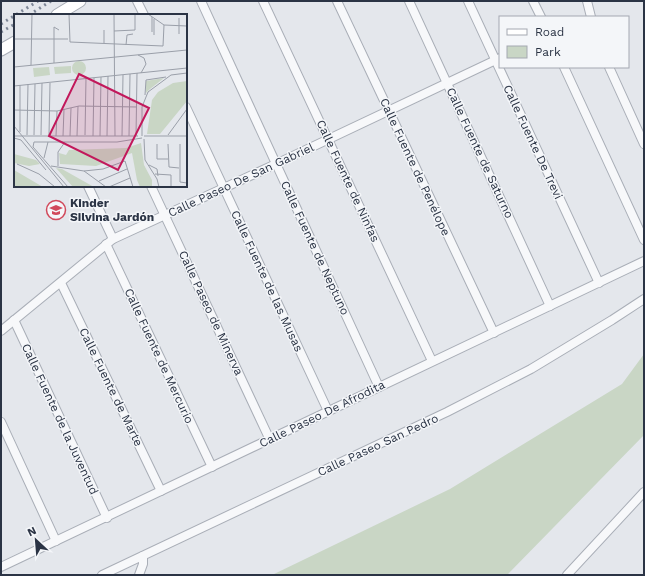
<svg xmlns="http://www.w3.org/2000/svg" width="645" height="576" font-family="'Work Sans',sans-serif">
<rect width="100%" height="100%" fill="#e4e7ec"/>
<path fill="#c9d6c5" d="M 644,354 L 644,435 L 507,575 L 272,575 L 450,489 L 622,384 Z"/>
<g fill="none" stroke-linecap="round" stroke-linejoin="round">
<defs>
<g id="street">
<path d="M 137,1 L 144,15"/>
<path d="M 201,1 L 379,387"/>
<path d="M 263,1 L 432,361"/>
<path d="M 337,1 L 494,333"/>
<path d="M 409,1 L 550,306"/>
<path d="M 468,1 L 599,283"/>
<path d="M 533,1 L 541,17"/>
<path d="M 587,1 L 591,17"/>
<path d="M 564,67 L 644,240"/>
<path d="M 609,67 L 644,144"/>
<path d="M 186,107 L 328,411"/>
<path d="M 88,186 L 113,239"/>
<path d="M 151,186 L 270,440"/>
<path d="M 106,244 L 212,467"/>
<path d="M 61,283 L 161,491"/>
<path d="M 14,320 L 107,518"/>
<path d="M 1,331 L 113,239 L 276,164 L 500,58"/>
<path d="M 1,422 L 56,541"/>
<path d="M 1,567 L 644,261"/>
<path d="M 102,575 L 447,412 L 531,369 L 612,320 L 644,299"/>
<path d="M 139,575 L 143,564 L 143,556"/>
<path d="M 567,575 L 644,492"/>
</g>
<g id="secondary">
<path d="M 57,15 L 80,1"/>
<path d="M 1,50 L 15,42"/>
</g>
</defs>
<use href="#street" stroke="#a9aeb7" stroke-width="10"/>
<use href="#secondary" stroke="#a9aeb7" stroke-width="13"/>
<use href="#street" stroke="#f7f8fa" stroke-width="8"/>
<use href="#secondary" stroke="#fff" stroke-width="11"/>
<g stroke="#7d8696" stroke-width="3" stroke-dasharray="2 4" stroke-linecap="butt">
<path d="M 29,15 L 51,1"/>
<path d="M 1,24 L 38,1"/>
<path d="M 1,32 L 15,24"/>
</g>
</g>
<defs>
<symbol id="school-ring" viewBox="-11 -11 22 22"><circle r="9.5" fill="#f4f6f9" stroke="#d1495b" stroke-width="1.5"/><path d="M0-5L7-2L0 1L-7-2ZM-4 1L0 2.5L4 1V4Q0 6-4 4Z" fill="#d1495b"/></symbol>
</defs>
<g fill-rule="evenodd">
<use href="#school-ring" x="45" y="199" width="22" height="22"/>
</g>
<g text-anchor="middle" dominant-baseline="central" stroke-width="3" stroke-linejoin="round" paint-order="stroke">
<g font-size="12" fill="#2b3445" stroke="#f4f6f9">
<text transform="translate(533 142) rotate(65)">Calle Fuente De Trevi</text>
<text transform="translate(480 153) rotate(65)">Calle Fuente de Saturno</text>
<text transform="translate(415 167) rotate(65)">Calle Fuente de Penélope</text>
<text transform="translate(241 180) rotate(-25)">Calle Paseo De San Gabriel</text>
<text transform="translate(348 181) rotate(65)">Calle Fuente de Ninfas</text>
<text transform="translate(315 248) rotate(65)">Calle Fuente de Neptuno</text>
<text transform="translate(267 281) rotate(65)">Calle Fuente de las Musas</text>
<text transform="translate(211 313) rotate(65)">Calle Paseo de Minerva</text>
<text transform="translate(159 356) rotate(65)">Calle Fuente de Mercurio</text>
<text transform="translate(111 387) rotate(64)">Calle Fuente de Marte</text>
<text transform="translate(322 414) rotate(-26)">Calle Paseo De Afrodita</text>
<text transform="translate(60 419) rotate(65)">Calle Fuente de la Juventud</text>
<text transform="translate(378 445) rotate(-25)">Calle Paseo San Pedro</text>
</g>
<g font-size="12" font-weight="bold" fill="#2b3445" stroke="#f4f6f9" text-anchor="start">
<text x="70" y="203">Kinder<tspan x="70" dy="14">Silvina Jardón</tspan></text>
</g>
</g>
<g transform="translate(14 14)">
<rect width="173" height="173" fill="#e4e7ec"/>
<path d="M58 54a7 7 0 1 1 14 0a7 7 0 1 1-14 0ZM 57,52 L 57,59 L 41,60 L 40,53 ZM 35,53 L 36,61 L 20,63 L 19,54 ZM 150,64 L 136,75 L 132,79 L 132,67 ZM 173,67 L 173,87 L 146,120 L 133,120 L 138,86 L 144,78 L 159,69 ZM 127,129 L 130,151 L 138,166 L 138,173 L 126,173 L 123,166 L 118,139 L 82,152 L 46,150 L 45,139 L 52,141 L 55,136 L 112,134 ZM 0,140 L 22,146 L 26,150 L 15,152 L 0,149 ZM 42,154 L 48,155 L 80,173 L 59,173 ZM 0,156 L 29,173 L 0,173 Z" fill="#c9d6c5"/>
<path fill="none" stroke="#9a9fa9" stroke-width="1" d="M 55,0 L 56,28 L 149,32 L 150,11M 100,0 L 101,122M 134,0 L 150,11 L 173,12M 100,17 L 121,16 L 121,0M 138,18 L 138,3M 165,20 L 165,4M 140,21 L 140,5M 0,25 L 54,25M 90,29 L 90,16M 112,31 L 113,21 L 119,20M 124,41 L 130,44 L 132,50 L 127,59M 40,49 L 40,13 L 45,16M 17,51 L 18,0M 0,53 L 173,36M 0,72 L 173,54M 131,81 L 132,66 L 152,63M 0,96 L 43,97 L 65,92 L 123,93M 0,112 L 50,173M 6,118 L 6,71M 13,121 L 14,70M 20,121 L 21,70M 27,121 L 28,69M 35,121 L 36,69M 71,121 L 72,64M 154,121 L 173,95M 0,122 L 124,122M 42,122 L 43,97M 49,122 L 50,95M 56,122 L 57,94M 63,122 L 64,92M 79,122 L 80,64M 86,122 L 87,63M 93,122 L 94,62M 108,122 L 109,61M 115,122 L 116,60M 122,122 L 123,59M 128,122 L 128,93 L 134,78 L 157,61 L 173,59M 130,122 L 173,122M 0,124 L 7,126 L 32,156M 130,125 L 131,146 L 143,165 L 145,173M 143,130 L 143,145 L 154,145M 154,130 L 155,153 L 165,154M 166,130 L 166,168 L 173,169M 30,144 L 34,128M 3,150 L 25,160 L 41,173M 135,151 L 143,155 L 144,162M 37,152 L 70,157 L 89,155 L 111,147 L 119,173M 44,152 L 44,138 L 51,128M 70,157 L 92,173M 141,160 L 157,161 L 157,173M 85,167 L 113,155M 54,173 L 19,133 L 20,128 L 103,128 L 128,124M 95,173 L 116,164"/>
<path fill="#c2185b" fill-opacity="0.15" stroke="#c2185b" stroke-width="2" d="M 65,60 L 135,94 L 104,156 L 35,122 Z"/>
<rect width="173" height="173" fill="none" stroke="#2b3445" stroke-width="2"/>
</g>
<rect width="645" height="576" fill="none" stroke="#2b3445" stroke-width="4"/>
<rect x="499" y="16" width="130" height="52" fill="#f4f6f9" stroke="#a4a8b1"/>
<rect x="507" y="29" width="20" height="6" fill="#ffffff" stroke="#a4a8b1"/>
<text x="535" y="36" font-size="12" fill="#2b3445">Road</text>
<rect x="507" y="46" width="20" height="12" fill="#c9d6c5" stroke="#a4a8b1"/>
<text x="535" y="56" font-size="12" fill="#2b3445">Park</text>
<g transform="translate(36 540) rotate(334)" stroke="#f4f6f9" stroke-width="3" paint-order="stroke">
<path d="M0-3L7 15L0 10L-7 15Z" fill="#2b3445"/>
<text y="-6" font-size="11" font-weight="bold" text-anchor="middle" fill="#2b3445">N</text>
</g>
</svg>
